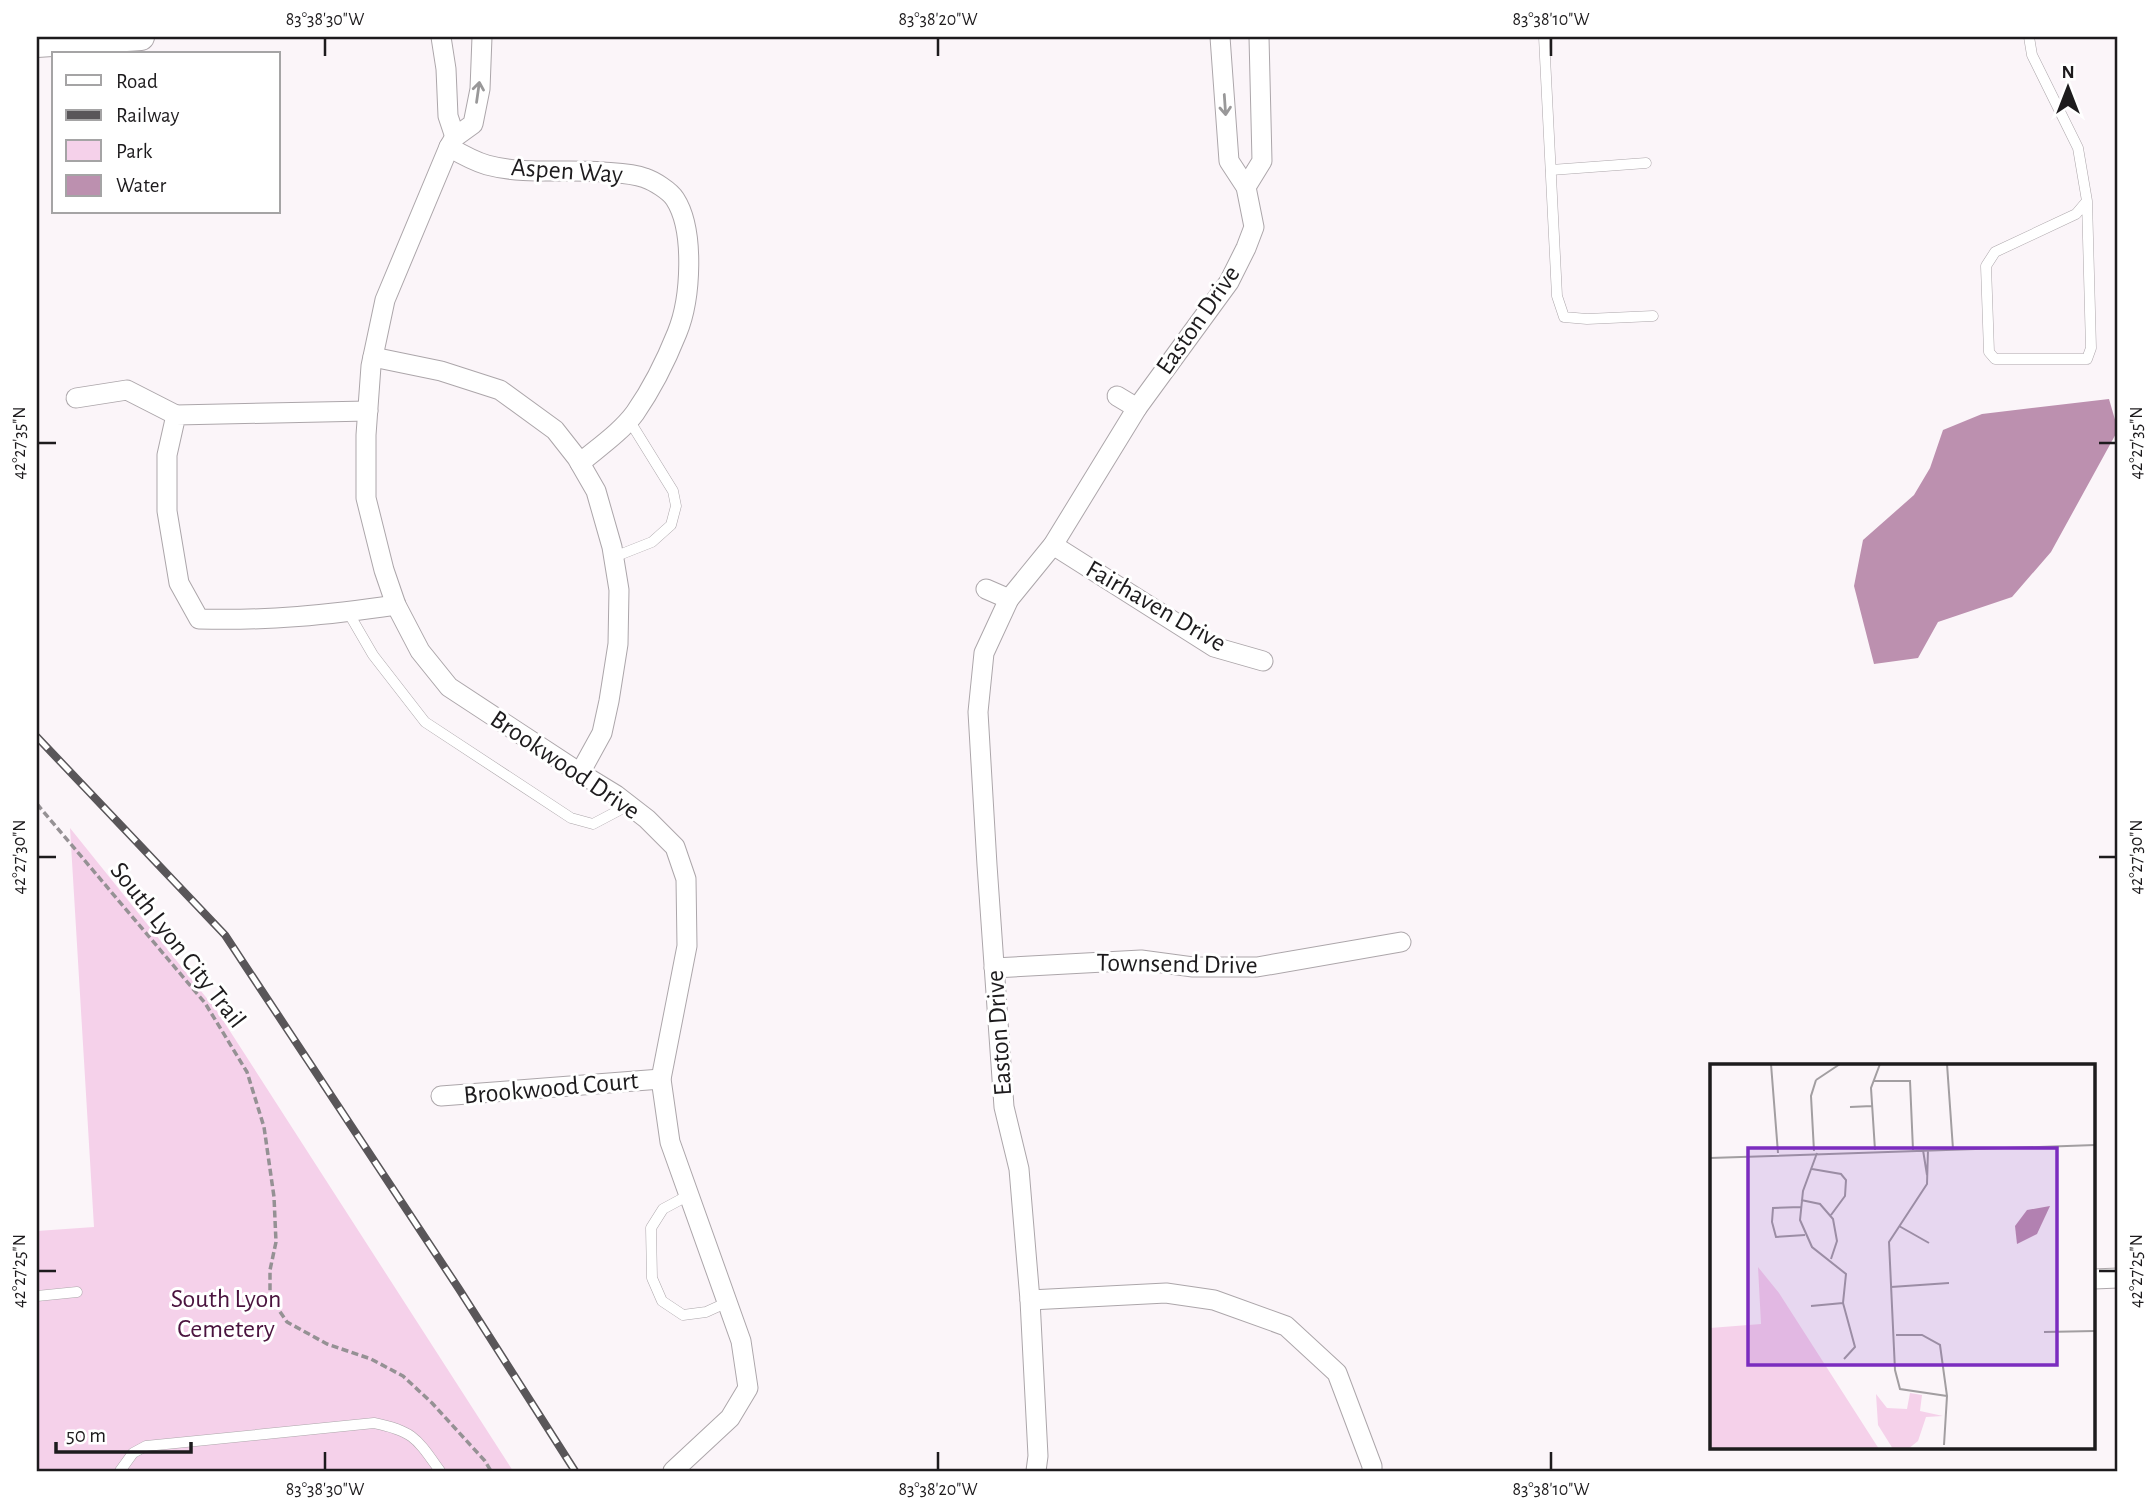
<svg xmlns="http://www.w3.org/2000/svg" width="2155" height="1508" font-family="'Alegreya Sans',sans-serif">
<rect width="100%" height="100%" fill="#fbf5f9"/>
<path fill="#f5d1ea" d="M 70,828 L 217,1011 L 513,1471 L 37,1471 L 37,1231 L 94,1227 Z"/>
<path fill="#bc90af" d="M 2109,399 L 2118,430 L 2051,552 L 2012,597 L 1938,622 L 1918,658 L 1874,664 L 1854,586 L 1863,540 L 1914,495 L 1930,468 L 1943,430 L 1982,414 Z"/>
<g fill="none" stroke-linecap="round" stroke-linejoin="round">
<defs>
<g id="service">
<path d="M 1544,37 L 1557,296 L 1564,317 L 1587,319 L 1653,316"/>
<path d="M 2029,37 L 2032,55 L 2078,148 L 2087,201 L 2091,348 L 2087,359 L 1995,359 L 1989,352 L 1986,266 L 1995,252 L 2076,214 L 2087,201"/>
<path d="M 1551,170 L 1646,163"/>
<path d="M 614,557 L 652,542 L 671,525 L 676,506 L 673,491 L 629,420"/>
<path d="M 348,612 L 373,655 L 425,722 L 571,818 L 593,824 L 629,805"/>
<path d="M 689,1195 L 663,1209 L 651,1228 L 652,1278 L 662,1301 L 683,1315 L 706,1312 L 728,1302"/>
<path d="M 37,1296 L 77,1292"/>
<path d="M 120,1471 L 133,1453 L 146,1446 L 374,1423 C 414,1431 417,1439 440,1471"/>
</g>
<g id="minor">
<path d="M 441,37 L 446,69 L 448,116 L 455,137"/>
<path d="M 482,37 L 480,89 L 473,124 L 455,137 L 449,147 L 385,300 L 371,366 L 366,435 L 366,498 L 384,570 L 396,605 L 420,651 L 449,687 L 580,773 L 616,795 L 647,819 L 675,847 L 686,879 L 687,946 L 661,1079 L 670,1142 L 741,1341 L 748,1388 L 730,1418 L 673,1471"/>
<path d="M 449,147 C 461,154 473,161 487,165 C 524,175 565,169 603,172 C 617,173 632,173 645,178 C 654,181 670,191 675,199 C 695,230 691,299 677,333 C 667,358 651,390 635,413 C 621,432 599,447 580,463"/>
<path d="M 1246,187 L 1262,161 L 1259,37"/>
<path d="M 373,357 L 441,371 L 500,390 L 555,430 L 577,458 L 596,491 L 612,547 L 619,590 L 618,644 L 609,701 L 602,733 L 580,773"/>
<path d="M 1117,396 L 1137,408"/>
<path d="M 76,398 L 127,390 L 176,415"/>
<path d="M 368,411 L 176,415 L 167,455 L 167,511 L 179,583 L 199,619 C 268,621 328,615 396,605"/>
<path d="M 1053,545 L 1214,647 L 1263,661"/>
<path d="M 986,589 L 1009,599"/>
<path d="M 994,968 L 1141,960 L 1193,967 L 1257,967 L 1401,942"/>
<path d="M 441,1096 L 661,1079"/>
<path d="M 2094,1279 L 2118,1278"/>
<path d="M 1030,1300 L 1166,1293 L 1214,1300 L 1286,1326 L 1337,1373 L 1372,1466 L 1372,1471"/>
<path d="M 1036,1471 L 1038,1456 L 1030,1300 L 1019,1169 L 1004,1107 L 987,865 L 978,712 L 984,653 L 1009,599 L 1053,545 L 1137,408 L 1229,282 L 1246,248 L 1254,227 L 1246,187 L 1229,161 L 1220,37"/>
</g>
<path id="secondary" d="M 37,44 L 141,37"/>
</defs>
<use href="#service" stroke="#aca6aa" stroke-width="11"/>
<use href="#minor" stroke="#aca6aa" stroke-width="21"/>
<use href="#secondary" stroke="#aca6aa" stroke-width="28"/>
<path stroke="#959194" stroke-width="3.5" stroke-dasharray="7 3.5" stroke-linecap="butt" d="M 37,804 L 205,1003 L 247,1072 L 264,1127 L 274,1197 L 276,1242 L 270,1270 L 270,1297 L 287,1322 L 327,1344 L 371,1359 L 403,1376 L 432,1403 L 485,1461 L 491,1471"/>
<use href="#service" stroke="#fff" stroke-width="10"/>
<use href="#minor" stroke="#fff" stroke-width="19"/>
<use href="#secondary" stroke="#fff" stroke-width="26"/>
<defs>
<path id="rail" d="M 37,737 L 225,935 L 459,1289 L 575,1471"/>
</defs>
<use href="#rail" stroke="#595659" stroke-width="8"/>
<use href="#rail" stroke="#fff" stroke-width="5" stroke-dasharray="16" stroke-linecap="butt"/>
</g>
<defs><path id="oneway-shaft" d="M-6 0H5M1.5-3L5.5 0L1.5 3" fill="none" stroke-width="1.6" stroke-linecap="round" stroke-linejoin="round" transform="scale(1.75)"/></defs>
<g stroke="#999899">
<use href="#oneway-shaft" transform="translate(478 92) rotate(-82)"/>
<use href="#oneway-shaft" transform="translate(1225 105) rotate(86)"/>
</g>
<path fill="none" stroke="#1d1b1d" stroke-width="2.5" d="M 325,38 L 325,56M 938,38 L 938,56M 1551,38 L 1551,56M 38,443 L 56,443M 2099,443 L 2116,443M 38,857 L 56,857M 2099,857 L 2116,857M 38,1271 L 56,1271M 2099,1271 L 2116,1271M 325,1452 L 325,1470M 938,1452 L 938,1470M 1551,1452 L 1551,1470"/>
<g text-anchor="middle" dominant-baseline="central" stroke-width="6" stroke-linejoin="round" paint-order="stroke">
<g font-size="26" fill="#1d1b1d" stroke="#fff">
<text transform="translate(567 171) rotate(4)">Aspen Way</text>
<text transform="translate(1198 320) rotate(-55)">Easton Drive</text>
<text transform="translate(1156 606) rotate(30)">Fairhaven Drive</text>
<text transform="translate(565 765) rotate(34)">Brookwood Drive</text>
<text transform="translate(178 945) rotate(52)">South Lyon City Trail</text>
<text transform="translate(1177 964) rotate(1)">Townsend Drive</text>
<text transform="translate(999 1033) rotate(-94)">Easton Drive</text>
<text transform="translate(551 1088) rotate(-5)">Brookwood Court</text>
</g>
<g font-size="26" fill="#4a133e" stroke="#fff">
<text x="226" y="1299">South Lyon<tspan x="226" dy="30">Cemetery</tspan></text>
</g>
</g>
<g transform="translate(1710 1064)">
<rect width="385" height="385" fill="#fbf5f9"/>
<path d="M 48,203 L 69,229 L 169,385 L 0,385 L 0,264 L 51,260 ZM 200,329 L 212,331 L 210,347 L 233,352 L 216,353 L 208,377 L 198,385 L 183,385 L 168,361 L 166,330 L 177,344 L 197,345 Z" fill="#f5d1ea"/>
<path d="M 340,142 L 327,170 L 307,180 L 305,162 L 317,146 Z" fill="#bc90af"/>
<path fill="none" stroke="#a29ea1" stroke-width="2" d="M 61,0 L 68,89M 237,0 L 243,85M 106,16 L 130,0M 164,17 L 200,17 L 203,86M 140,43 L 162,42M 165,86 L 161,24 L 170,0M 213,86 L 217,111M 218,86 L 217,120 L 179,178 L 185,306 L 190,325 L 237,332M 104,87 L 101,32 L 106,16M 107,89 L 93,127 L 90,156 L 102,183 L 136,210 L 133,239 L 145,283 L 134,295M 0,94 L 385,81M 102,105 L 131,110 L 136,116 L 135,132 L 121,151M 91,136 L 110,140 L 123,155 L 127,177 L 121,195M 91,143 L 63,144 L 62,158 L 66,173 L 95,171M 189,162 L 219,179M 181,223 L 239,219M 101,242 L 133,239M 334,268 L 385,267M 186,271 L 212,271 L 230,281 L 237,332 L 234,381"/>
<path fill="#7b2cbf" fill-opacity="0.15" stroke="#7b2cbf" stroke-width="3.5" d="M 38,84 L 347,84 L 347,301 L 38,301 Z"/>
<rect width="385" height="385" fill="none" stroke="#1d1b1d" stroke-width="3.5"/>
</g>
<rect width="2155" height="1508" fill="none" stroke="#ffffff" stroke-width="77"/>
<rect x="52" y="52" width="228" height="161" fill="#ffffff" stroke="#a5a4a5" stroke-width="2"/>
<rect x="66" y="75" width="35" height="10" fill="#ffffff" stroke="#a5a4a5" stroke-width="2"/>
<text x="116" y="88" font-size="21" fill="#1d1b1d">Road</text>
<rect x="66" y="110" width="35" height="10" fill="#595659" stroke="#a5a4a5" stroke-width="2"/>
<text x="116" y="122" font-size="21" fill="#1d1b1d">Railway</text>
<rect x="66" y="140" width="35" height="21" fill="#f5d1ea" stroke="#a5a4a5" stroke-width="2"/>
<text x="116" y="158" font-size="21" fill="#1d1b1d">Park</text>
<rect x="66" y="175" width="35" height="21" fill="#bc90af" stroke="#a5a4a5" stroke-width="2"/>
<text x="116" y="192" font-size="21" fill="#1d1b1d">Water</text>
<g transform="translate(2068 88)" stroke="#ffffff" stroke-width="5" paint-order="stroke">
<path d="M0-5L12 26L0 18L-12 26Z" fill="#1d1b1d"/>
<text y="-10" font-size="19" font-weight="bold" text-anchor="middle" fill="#1d1b1d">N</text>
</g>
<path d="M56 1442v10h135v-10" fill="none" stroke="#1d1b1d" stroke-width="3.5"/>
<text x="66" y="1442" font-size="21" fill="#1d1b1d" stroke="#ffffff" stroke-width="5" paint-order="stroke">50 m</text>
<rect x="38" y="38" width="2078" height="1432" fill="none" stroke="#1d1b1d" stroke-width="2.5"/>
<g font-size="18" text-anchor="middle" fill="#1d1b1d">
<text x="325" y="25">83°38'30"W</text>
<text x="938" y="25">83°38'20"W</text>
<text x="1551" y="25">83°38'10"W</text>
<text transform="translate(19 443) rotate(-90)" y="6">42°27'35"N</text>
<text transform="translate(2136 443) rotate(-90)" y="6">42°27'35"N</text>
<text transform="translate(19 857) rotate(-90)" y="6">42°27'30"N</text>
<text transform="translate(2136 857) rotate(-90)" y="6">42°27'30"N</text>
<text transform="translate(19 1271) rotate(-90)" y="6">42°27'25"N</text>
<text transform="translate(2136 1271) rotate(-90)" y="6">42°27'25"N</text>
<text x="325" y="1495">83°38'30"W</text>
<text x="938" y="1495">83°38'20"W</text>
<text x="1551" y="1495">83°38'10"W</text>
</g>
</svg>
